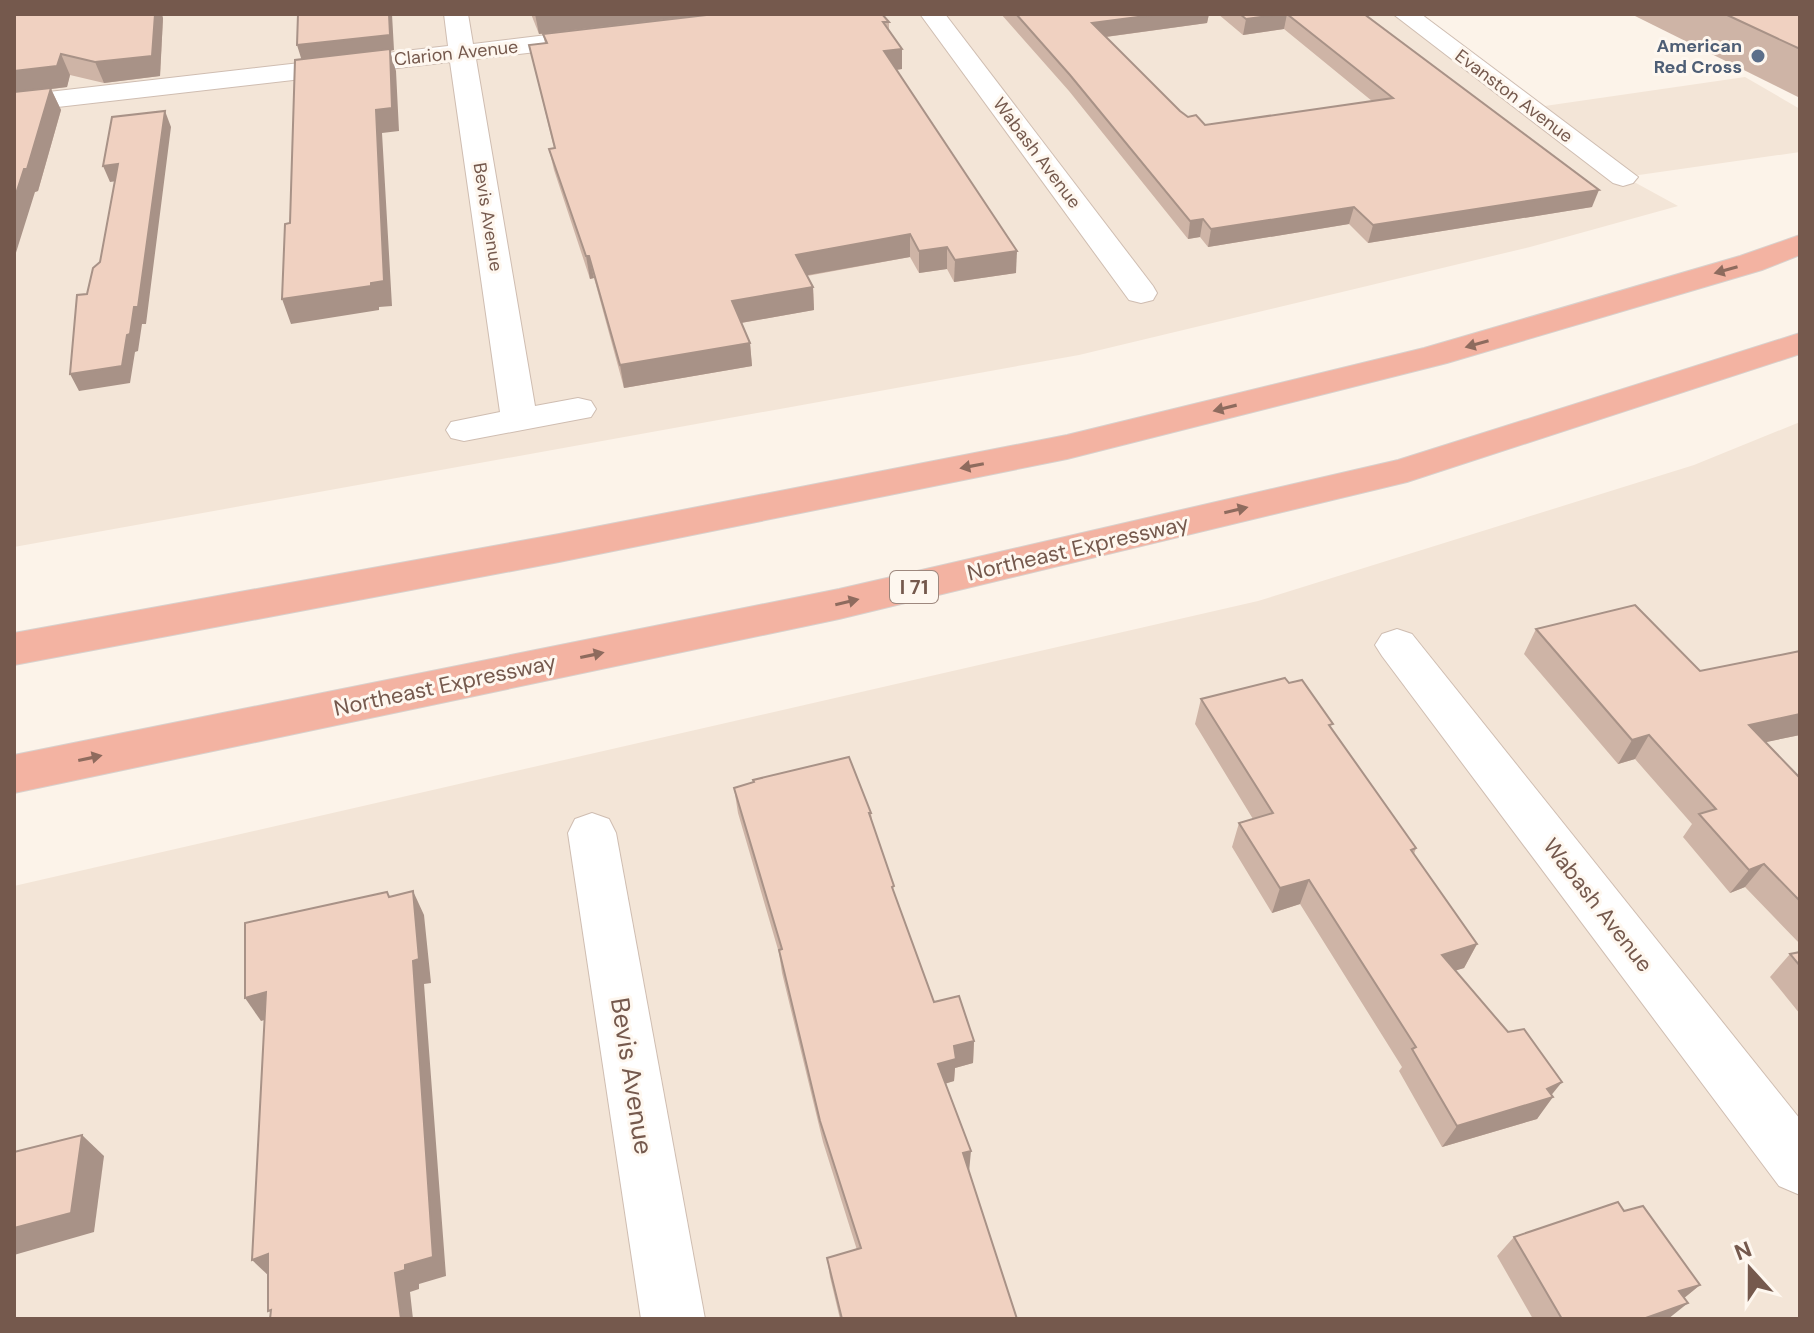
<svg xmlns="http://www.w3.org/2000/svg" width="1814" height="1333" font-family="'DM Sans',sans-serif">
<rect width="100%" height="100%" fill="#fcf3e9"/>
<g fill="#f3e5d7">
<path d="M 14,14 L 1405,14 L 1531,108 L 1745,77 L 1800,109 L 1800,152 L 1625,177 L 1678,206 L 1530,247 L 1079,355 L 14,547 Z"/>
<path d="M 1800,422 L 1800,1319 L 14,1319 L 14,886 L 1258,601 L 1694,465 Z"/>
</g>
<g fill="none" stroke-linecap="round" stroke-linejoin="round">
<defs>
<g id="minor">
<path d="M 444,14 L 468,14 L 473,44 L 588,30 L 597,33 L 601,38 L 597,43 L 588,46 L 476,59 L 535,406 L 578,398 L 591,401 L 596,409 L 591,417 L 464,441 L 451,438 L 446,430 L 451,422 L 500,412 L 450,62 L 14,112 L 14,96 L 448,46 Z"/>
<path d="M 920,14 L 945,14 L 1153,286 L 1157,293 L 1153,300 L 1141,303 L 1129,300 Z"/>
<path d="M 1393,14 L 1421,14 L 1638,177 L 1633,183 L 1623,186 L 1613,183 Z"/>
<path d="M 1397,629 L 1412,634 L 1800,1119 L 1800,1195 L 1779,1186 L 1382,656 L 1375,645 L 1382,634 Z"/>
<path d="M 592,813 L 609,819 L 616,833 L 705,1319 L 641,1319 L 568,833 L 575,819 Z"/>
</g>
<g id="motorway">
<path d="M 1800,235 L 1800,255 L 1762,270 L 1447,363 L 1067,459 L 559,562 L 14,665 L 14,633 L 559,534 L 1067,435 L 1424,348 L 1740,256 Z"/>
<path d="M 1800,333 L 1800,354 L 1407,482 L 839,619 L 14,793 L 14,755 L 839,589 L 1398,460 Z"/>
</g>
</defs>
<use href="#minor" stroke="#cfbdb1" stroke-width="2"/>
<use href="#motorway" stroke="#d8d1cd" stroke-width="2"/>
<use href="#minor" fill="#fff" fill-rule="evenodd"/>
<use href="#motorway" fill="#f3b3a2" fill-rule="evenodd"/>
</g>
<g fill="#ceb4a6">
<path d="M 14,14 L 163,18 L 160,76 L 104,83 L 70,75 L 67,87 L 51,89 L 61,110 L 38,191 L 35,192 Z"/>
<path d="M 531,14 L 711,14 L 539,34 Z"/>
<path d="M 1001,14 L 1209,14 L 1207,23 L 1106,37 L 1180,111 L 1188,117 L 1205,125 L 1372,101 L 1284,29 L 1243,35 L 1218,14 L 1364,14 L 1592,207 L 1368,243 L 1349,224 L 1208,247 L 1200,237 L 1188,239 L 1069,91 Z"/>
<path d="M 1631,14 L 1800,14 L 1800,98 Z"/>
<path d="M 889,22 L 889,30 L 902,69 L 897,70 L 1016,273 L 954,282 L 947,269 L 919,273 L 910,257 L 807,276 L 813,287 L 814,310 L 741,323 L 750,343 L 752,366 L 624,388 L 594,278 L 590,279 L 554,170 L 549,149 L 554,148 L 529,45 L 545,43 L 543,34 Z"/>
<path d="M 1536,629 L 1700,671 L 1800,651 L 1800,735 L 1766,742 L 1800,778 L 1800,944 L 1745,887 L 1730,893 L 1683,837 L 1692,824 L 1635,759 L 1618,764 L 1524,654 Z"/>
<path d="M 1201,699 L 1331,728 L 1416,848 L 1414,854 L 1477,944 L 1464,968 L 1455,970 L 1552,1095 L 1537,1119 L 1442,1147 L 1399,1071 L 1402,1067 L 1300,904 L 1272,913 L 1232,847 L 1239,823 L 1253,819 L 1195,724 Z"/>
<path d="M 734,788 L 871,813 L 872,821 L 894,895 L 934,1002 L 974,1041 L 973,1063 L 955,1068 L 954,1081 L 946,1083 L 969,1171 L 1017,1319 L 840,1319 L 830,1277 L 827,1258 L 857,1250 L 823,1142 L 782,973 L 779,953 L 738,813 Z"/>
<path d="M 1790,954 L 1800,966 L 1800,1014 L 1770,977 Z"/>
<path d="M 1624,1211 L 1700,1285 L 1684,1298 L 1668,1319 L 1533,1319 L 1497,1256 L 1514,1237 Z"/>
</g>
<g fill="#a89287">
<path d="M 155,14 L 162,14 L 163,18 L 160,76 L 104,83 L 95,62 Z"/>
<path d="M 389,14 L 392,14 L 394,50 L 390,51 L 396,71 L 399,131 L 382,133 L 392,306 L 379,307 L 379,310 L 291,324 L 282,299 L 371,286 L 297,45 Z"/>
<path d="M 535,14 L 711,14 L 539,34 Z"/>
<path d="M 1161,14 L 1209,14 L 1207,23 L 1090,39 L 1092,23 Z"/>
<path d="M 1287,14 L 1284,29 L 1243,35 L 1246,19 Z"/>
<path d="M 902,49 L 902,69 L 884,71 L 884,51 Z"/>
<path d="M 61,54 L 70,75 L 67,87 L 51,89 L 61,110 L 38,191 L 35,192 L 14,259 L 14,71 Z"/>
<path d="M 165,111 L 171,127 L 146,324 L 142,324 L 138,351 L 135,352 L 130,383 L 79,391 L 70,374 L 127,335 L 134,307 Z"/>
<path d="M 118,164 L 125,180 L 110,182 L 103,166 Z"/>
<path d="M 1599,190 L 1592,207 L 1368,243 L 1373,225 Z"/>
<path d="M 1354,207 L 1349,224 L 1208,247 L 1211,229 Z"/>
<path d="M 1203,219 L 1200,237 L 1188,239 L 1190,221 Z"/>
<path d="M 910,234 L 910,257 L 797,277 L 796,255 Z"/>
<path d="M 947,247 L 947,269 L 919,273 L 919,251 Z"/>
<path d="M 1017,251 L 1016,273 L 954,282 L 955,260 Z"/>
<path d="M 586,256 L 589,256 L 594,278 L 590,279 Z"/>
<path d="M 813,287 L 814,310 L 735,324 L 732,301 Z"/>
<path d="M 750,343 L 752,366 L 624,388 L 620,365 Z"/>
<path d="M 1800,714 L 1800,735 L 1733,749 L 1749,725 Z"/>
<path d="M 1649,735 L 1635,759 L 1618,764 L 1632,740 Z"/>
<path d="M 1764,864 L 1745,887 L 1730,893 L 1749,870 Z"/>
<path d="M 1309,880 L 1300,904 L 1272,913 L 1280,888 Z"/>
<path d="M 413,891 L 424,915 L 431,983 L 424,984 L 446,1276 L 419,1284 L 419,1289 L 410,1292 L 413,1319 L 401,1319 L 395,1273 L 405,1265 L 413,961 Z"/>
<path d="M 1477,944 L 1464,968 L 1429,979 L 1442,955 Z"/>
<path d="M 266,992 L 282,1015 L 261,1021 L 245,998 Z"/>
<path d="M 974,1041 L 973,1063 L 955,1068 L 954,1081 L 938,1086 L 938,1064 L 954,1046 Z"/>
<path d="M 1562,1082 L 1549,1098 L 1553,1097 L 1537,1119 L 1442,1147 L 1457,1126 Z"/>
<path d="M 82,1135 L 104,1156 L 94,1232 L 14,1255 L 14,1228 Z"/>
<path d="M 971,1151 L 969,1172 L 963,1153 Z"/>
<path d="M 268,1254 L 271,1278 L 252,1260 Z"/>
<path d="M 1700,1285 L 1678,1303 L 1679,1291 Z"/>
<path d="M 1688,1303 L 1668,1319 L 1643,1319 Z"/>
</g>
<g fill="#f0d1c1" stroke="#a89287" stroke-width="2">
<path d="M 14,14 L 155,14 L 152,56 L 95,62 L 61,54 L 57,66 L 14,71 Z"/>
<path d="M 298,14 L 389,14 L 390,35 L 297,45 Z"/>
<path d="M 715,14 L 882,14 L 889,22 L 883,22 L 902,49 L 884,51 L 1017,251 L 955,260 L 947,247 L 919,251 L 910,234 L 796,255 L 813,287 L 732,301 L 750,343 L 620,365 L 589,256 L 586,256 L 549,149 L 555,148 L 529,45 L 547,43 L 543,34 Z"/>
<path d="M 1016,14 L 1161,14 L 1092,23 L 1180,111 L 1188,117 L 1196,115 L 1205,125 L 1393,98 L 1287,14 L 1364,14 L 1599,190 L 1373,225 L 1354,207 L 1211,229 L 1203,219 L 1190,221 L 1070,75 Z"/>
<path d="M 1240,14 L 1283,14 L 1246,19 Z"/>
<path d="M 1725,14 L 1800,14 L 1800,49 Z"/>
<path d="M 390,49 L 392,108 L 376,110 L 384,281 L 371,283 L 371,286 L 282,299 L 285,224 L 290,223 L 295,60 Z"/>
<path d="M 51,88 L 27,169 L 24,169 L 14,200 L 14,92 Z"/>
<path d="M 165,111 L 138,307 L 134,307 L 130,334 L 127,335 L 122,366 L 70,374 L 77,295 L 87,294 L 93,268 L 100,262 L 118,164 L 103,166 L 112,117 Z"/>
<path d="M 1635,605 L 1700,671 L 1800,651 L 1800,714 L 1749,725 L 1800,778 L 1800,901 L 1764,864 L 1749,870 L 1699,814 L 1716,809 L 1649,735 L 1632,740 L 1536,629 Z"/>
<path d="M 1285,678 L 1289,683 L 1302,680 L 1333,724 L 1329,725 L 1416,848 L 1411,850 L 1477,944 L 1442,955 L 1508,1032 L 1524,1029 L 1562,1082 L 1547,1089 L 1553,1097 L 1457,1126 L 1412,1049 L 1416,1047 L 1309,880 L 1280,888 L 1239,823 L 1273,813 L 1201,699 Z"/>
<path d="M 849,757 L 871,813 L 869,813 L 894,886 L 892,887 L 934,1002 L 959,996 L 974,1041 L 954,1046 L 956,1059 L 938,1064 L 971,1151 L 963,1153 L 1017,1319 L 842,1319 L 827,1258 L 861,1248 L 820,1121 L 779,950 L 782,949 L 734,788 L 754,782 L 753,780 Z"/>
<path d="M 413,891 L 419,959 L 413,961 L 433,1257 L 405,1265 L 405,1270 L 395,1273 L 401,1319 L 270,1319 L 271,1310 L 268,1311 L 268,1254 L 252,1260 L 266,992 L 245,998 L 245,923 L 387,892 L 389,897 Z"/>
<path d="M 1800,952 L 1800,966 L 1790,954 Z"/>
<path d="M 82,1135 L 71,1213 L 14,1228 L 14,1152 Z"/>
<path d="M 1618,1202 L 1624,1211 L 1643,1206 L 1700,1285 L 1679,1291 L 1688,1303 L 1643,1319 L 1562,1319 L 1514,1237 Z"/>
</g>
<defs><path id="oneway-solid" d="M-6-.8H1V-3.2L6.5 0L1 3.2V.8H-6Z" transform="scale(2)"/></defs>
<g fill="#8e6b5e">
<use href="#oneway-solid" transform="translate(1726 270) rotate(164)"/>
<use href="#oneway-solid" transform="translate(1477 344) rotate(164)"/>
<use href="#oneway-solid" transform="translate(1225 408) rotate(166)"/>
<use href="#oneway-solid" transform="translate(972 466) rotate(169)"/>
<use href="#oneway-solid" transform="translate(1236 510) rotate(-13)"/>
<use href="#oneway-solid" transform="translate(847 602) rotate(-13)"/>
<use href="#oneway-solid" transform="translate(592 655) rotate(-12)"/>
<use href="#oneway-solid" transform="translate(90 758) rotate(-12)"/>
</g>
<circle fill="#5c6f8a" stroke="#fef7ef" stroke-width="3" cx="1758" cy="56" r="8"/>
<g text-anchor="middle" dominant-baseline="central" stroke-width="6" stroke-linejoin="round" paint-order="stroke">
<g font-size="18" font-weight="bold" fill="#4e5e75" stroke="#fef7ef" text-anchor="end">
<text x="1742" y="46">American<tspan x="1742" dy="21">Red Cross</tspan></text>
</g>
<g font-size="18" fill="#75594d" stroke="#fef7ef">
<text transform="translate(456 53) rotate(-6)">Clarion Avenue</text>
<text transform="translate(1514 96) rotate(37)">Evanston Avenue</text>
<text transform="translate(1037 153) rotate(53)">Wabash Avenue</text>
<text transform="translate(488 217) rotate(81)">Bevis Avenue</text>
</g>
<rect fill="#fef7ef" stroke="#9e887e" stroke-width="2" x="890" y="571" width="48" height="32" rx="6"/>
<g font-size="20" font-weight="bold" fill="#75594d">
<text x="914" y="587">I 71</text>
</g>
<g font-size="22" fill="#75594d" stroke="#fef7ef">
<text transform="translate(1078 548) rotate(-13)">Northeast Expressway</text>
<text transform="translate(445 685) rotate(-12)">Northeast Expressway</text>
<text transform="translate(1598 905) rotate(52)">Wabash Avenue</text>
</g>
<g font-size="26" fill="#75594d" stroke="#fef7ef">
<text transform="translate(632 1076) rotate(81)">Bevis Avenue</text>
</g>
</g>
<rect width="1814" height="1333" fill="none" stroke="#75594d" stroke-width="32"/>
<g transform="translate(1750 1269) rotate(339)" stroke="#fef7ef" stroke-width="6" paint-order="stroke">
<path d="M0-6L14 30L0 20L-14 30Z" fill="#75594d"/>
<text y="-12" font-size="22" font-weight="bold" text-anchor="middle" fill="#75594d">N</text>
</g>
</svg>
